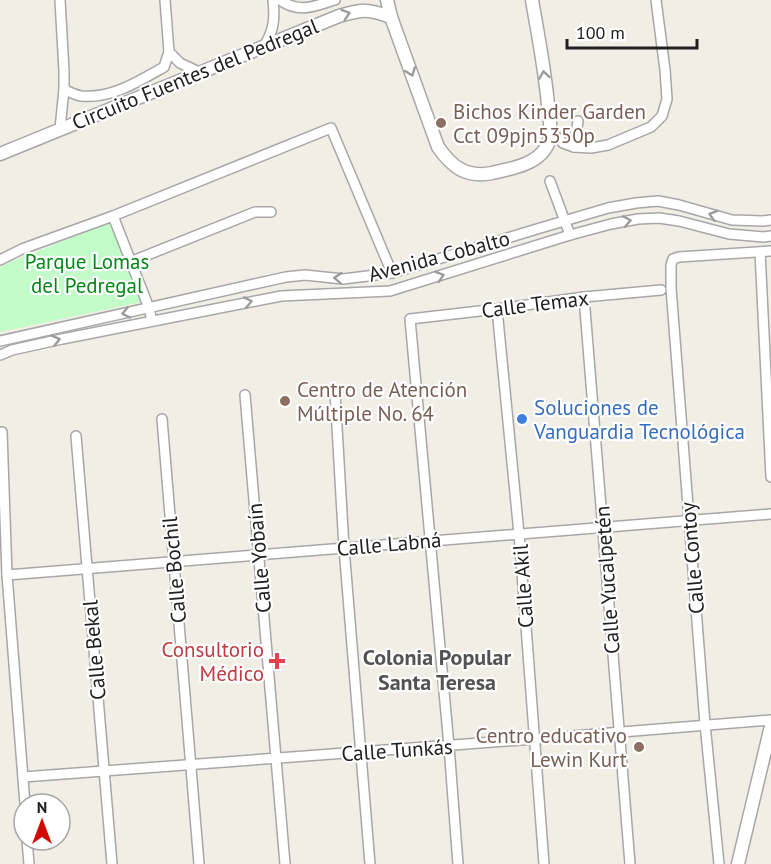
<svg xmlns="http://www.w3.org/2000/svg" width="771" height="864" font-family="'PT Sans',sans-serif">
<rect width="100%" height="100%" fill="#f1eee6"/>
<path fill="#c2fcc9" d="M 111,222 L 141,302 L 0,332 L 0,268 L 3,265 Z"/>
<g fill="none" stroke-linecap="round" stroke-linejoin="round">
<defs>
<g id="minor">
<path d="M 60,0 L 64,71 L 64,89 L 60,129"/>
<path d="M 165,0 L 169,52 L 180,63 L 199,72"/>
<path d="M 280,0 C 300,14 314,6 335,0"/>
<path d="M 264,46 C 274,31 275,18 273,0"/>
<path d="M 64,89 C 69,92 76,95 81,96 C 112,99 139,81 164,67 L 169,52"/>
<path d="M 551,132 L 563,143 L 574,147 L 591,148 L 608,145 L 651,127 L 662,116 L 667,99 L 665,70 L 656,0"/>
<path d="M 574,147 L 578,121"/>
<path d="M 550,181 L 570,235"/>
<path d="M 113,216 L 149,308 L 152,321"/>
<path d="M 760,252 L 771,477"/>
<path d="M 0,260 L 22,249 L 113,216 L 331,128 L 392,273"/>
<path d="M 130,262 L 255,212 L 271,212"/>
<path d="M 584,297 L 630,864"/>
<path d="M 497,309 L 519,534 L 544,864"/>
<path d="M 0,341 L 286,277 L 305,275 L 343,279 L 392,273 L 537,229 L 608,208 L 636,203 L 658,201 L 679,205 L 732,220 L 763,221 L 771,220"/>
<path d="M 0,355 L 12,350 L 62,339 L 281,296 L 390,291 L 570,235 L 611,224 L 638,219 L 659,218 L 679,221 L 729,234 L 764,237 L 771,236"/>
<path d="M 335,392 L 344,548 L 370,864"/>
<path d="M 245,395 L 285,864"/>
<path d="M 162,419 C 173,568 188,716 199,864"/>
<path d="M 2,432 L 7,575 L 25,804"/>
<path d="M 76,436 L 112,864"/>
<path d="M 7,575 L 771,514"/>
<path d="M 23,777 L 535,739 L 771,720"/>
<path d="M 27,840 L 29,864"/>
<path d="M 458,864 L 449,746 L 410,319 L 497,309 L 584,297 L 661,290"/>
<path d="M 719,864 L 705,724 L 671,288 L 671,265 L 673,259 L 679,257 L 771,251"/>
</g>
<g id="tertiary">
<path d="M 387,0 L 391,17 L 438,147 C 452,167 466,178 492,173 C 509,169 535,165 545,149 C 549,144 550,138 550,132 C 551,123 549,114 548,105 C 545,70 538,35 532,0"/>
<path d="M 0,154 L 339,16 C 364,9 368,9 391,17"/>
<path d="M 738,864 L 771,726"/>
</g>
</defs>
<use href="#minor" stroke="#a7a7a7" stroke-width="12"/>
<use href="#tertiary" stroke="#a7a7a7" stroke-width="15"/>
<use href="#minor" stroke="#fff" stroke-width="9"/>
<use href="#tertiary" stroke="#fff" stroke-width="12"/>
</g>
<defs><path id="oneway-chevron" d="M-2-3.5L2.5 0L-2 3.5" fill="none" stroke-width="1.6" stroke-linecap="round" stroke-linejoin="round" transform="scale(1.5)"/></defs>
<g stroke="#9b9b9b">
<use href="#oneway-chevron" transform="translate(346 14) rotate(-17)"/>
<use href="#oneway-chevron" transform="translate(411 72) rotate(70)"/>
<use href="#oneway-chevron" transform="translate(544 75) rotate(-99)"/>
<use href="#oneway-chevron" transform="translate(713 215) rotate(-164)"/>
<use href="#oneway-chevron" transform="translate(627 221) rotate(-11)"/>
<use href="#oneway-chevron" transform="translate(440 276) rotate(-17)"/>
<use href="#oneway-chevron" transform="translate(338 278) rotate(-177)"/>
<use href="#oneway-chevron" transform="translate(248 302) rotate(-11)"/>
<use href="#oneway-chevron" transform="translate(126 313) rotate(168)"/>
<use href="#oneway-chevron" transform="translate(56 340) rotate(-13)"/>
</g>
<g fill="#8d6e63" stroke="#fff" stroke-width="2">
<circle cx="441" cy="123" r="6"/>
<circle cx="285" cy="401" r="6"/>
<circle cx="639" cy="747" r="6"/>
</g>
<circle fill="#3f7fe0" stroke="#fff" stroke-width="2" cx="522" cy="419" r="6"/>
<path fill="#e0444e" stroke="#fff" stroke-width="2" d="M274 652h6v6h6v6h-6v6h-6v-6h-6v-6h6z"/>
<g text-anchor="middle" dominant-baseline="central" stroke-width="4.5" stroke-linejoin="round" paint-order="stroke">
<g font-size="21" fill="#202020" stroke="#fff">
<text transform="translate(195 74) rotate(-22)">Circuito Fuentes del Pedregal</text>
<text transform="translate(439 256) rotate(-15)">Avenida Cobalto</text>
<text transform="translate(535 304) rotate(-7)">Calle Temax</text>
<text transform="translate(389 544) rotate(-5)">Calle Labná</text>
<text transform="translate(259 558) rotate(-95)">Calle Yobaín</text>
<text transform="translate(692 558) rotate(-95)">Calle Contoy</text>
<text transform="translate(174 570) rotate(-95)">Calle Bochil</text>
<text transform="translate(607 580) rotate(-94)">Calle Yucalpetén</text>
<text transform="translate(523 586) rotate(-94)">Calle Akil</text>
<text transform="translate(94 650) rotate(-95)">Calle Bekal</text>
<text transform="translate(397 750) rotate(-4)">Calle Tunkás</text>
</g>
<g font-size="21" fill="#785e54" stroke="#fff" text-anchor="start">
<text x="453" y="111">Bichos Kinder Garden<tspan x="453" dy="24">Cct 09pjn5350p</tspan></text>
<text x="297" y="389">Centro de Atención<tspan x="297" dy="24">Múltiple No. 64</tspan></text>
<text x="627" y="735" text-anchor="end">Centro educativo<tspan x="627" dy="24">Lewin Kurt</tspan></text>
</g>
<g font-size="21" fill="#068617" stroke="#fff">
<text x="87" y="261">Parque Lomas<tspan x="87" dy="24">del Pedregal</tspan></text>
</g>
<g font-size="21" fill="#366cbe" stroke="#fff" text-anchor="start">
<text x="534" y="407">Soluciones de<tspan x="534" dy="24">Vanguardia Tecnológica</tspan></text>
</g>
<g font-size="21" fill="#be3a42" stroke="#fff" text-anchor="end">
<text x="264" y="649">Consultorio<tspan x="264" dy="24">Médico</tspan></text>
</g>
<g font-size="22" font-weight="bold" fill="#535353" stroke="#fff">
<text x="437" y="657">Colonia Popular<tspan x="437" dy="25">Santa Teresa</tspan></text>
</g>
</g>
<g transform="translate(42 822)"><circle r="28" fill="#ffffff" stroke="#a6a6a6" stroke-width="1.5"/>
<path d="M0-4.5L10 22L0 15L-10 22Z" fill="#d00a00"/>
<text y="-9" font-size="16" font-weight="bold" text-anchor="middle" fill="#202020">N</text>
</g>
<path d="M567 39v9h130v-9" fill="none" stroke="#202020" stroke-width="3"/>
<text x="576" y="39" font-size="18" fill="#202020" stroke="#ffffff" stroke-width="4.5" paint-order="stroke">100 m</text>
</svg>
